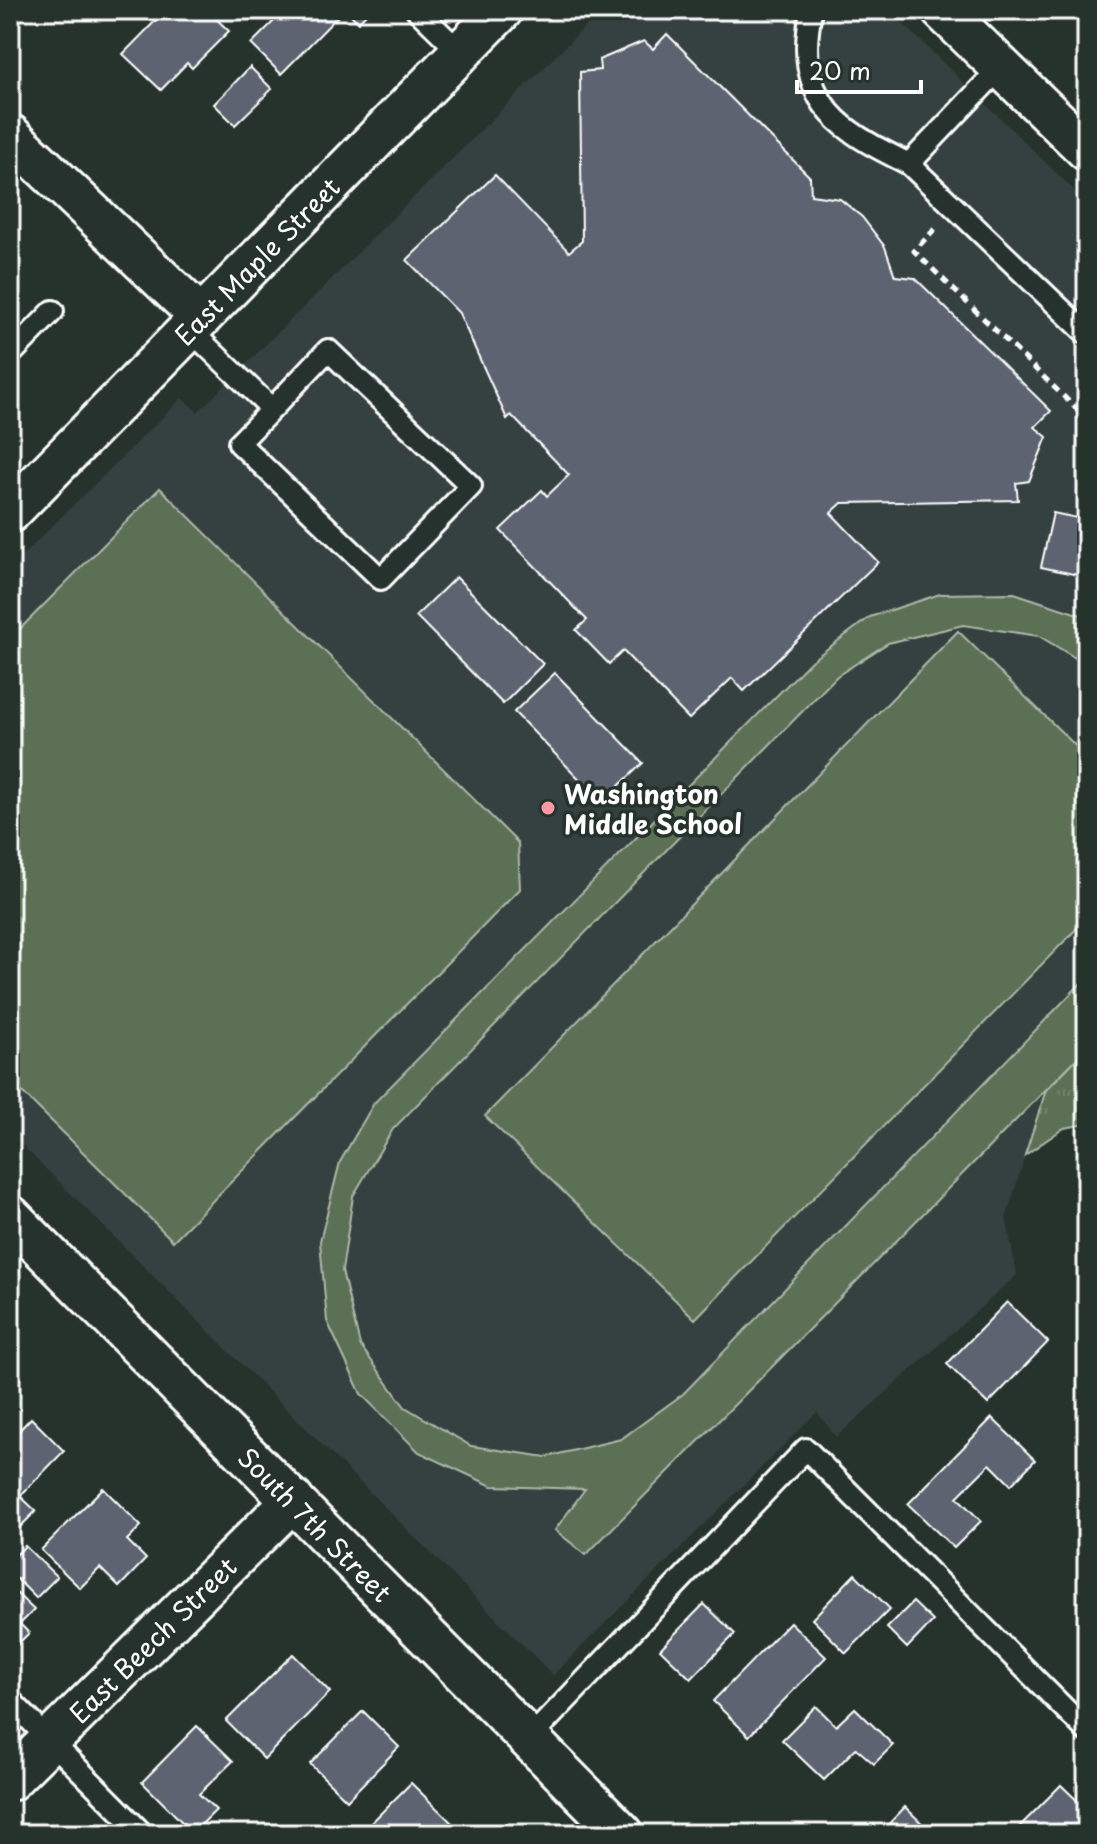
<svg xmlns="http://www.w3.org/2000/svg" width="1097" height="1844" font-family="'Playpen Sans',sans-serif">
<defs>
<pattern id="park-tufts" width="24" height="20" patternUnits="userSpaceOnUse" patternTransform="scale(2)"><rect width="24" height="20" fill="#5c7054"/><path d="M3 7l-1-3M5 7V3M7 7l1-3M15 17l-1-3M17 17v-4M19 17l1-3" fill="none" stroke="#74856e"/></pattern>
</defs>
<rect width="100%" height="100%" fill="#26332d"/>
<filter id="ink" filterUnits="userSpaceOnUse"><feTurbulence type="fractalNoise" baseFrequency=".0125" numOctaves="2"/><feDisplacementMap in="SourceGraphic" scale="16" xChannelSelector="R" yChannelSelector="G"/><feConvolveMatrix kernelMatrix="1 2 1 2 8 2 1 2 1" color-interpolation-filters="sRGB"/></filter>
<g filter="url(#ink)">
<path fill="#364141" d="M 602,10 L 889,10 L 1087,203 L 1087,1048 L 1046,1090 L 1039,1110 L 1006,1218 L 1017,1275 L 836,1437 L 817,1412 L 553,1675 L 10,1133 L 10,568 L 182,398 L 198,412 Z"/>
<path fill="url(#park-tufts)" stroke="#aeb8aa" stroke-width="2" d="M 1087,1048 L 1087,1124 L 1064,1128 L 1025,1155 L 1046,1090 Z"/>
<g fill="#5c7054" stroke="#aeb8aa" stroke-width="2">
<path d="M 160,488 L 518,843 L 520,889 L 173,1241 L 10,1080 L 10,639 Z"/>
<path d="M 1014,593 L 1087,617 L 1087,665 L 1039,636 L 963,625 L 888,643 L 837,676 L 393,1129 L 353,1196 L 342,1271 L 360,1345 L 405,1407 L 471,1446 L 546,1457 L 621,1439 L 683,1394 L 1087,977 L 1087,1048 L 586,1555 L 555,1530 L 585,1489 L 492,1486 L 419,1452 L 361,1394 L 327,1321 L 320,1241 L 340,1162 L 374,1103 L 811,661 L 870,617 L 940,594 Z"/>
<path d="M 958,631 L 1087,757 L 1087,918 L 695,1319 L 485,1116 Z"/>
</g>
<g fill="#5d6370" stroke="#fff" stroke-width="2">
<path d="M 166,10 L 207,10 L 229,31 L 192,68 L 187,63 L 161,90 L 123,54 Z"/>
<path d="M 285,10 L 344,10 L 281,74 L 251,44 Z"/>
<path d="M 346,10 L 370,10 L 358,22 Z"/>
<path d="M 667,34 L 810,177 L 811,195 L 840,199 L 862,217 L 885,247 L 895,276 L 915,278 L 1051,411 L 1035,427 L 1047,437 L 1029,481 L 1016,483 L 1018,500 L 842,503 L 831,513 L 878,562 L 744,691 L 732,678 L 689,719 L 623,651 L 609,664 L 576,630 L 587,620 L 500,530 L 542,490 L 547,496 L 569,475 L 511,415 L 507,419 L 459,313 L 407,260 L 495,175 L 569,252 L 582,241 L 580,72 L 600,70 L 599,60 L 644,41 L 653,49 Z"/>
<path d="M 250,67 L 272,89 L 235,125 L 214,104 Z"/>
<path d="M 1053,513 L 1087,520 L 1087,577 L 1041,567 Z"/>
<path d="M 456,577 L 543,664 L 503,704 L 416,616 Z"/>
<path d="M 555,673 L 643,763 L 602,802 L 514,712 Z"/>
<path d="M 1007,1302 L 1048,1342 L 988,1404 L 947,1364 Z"/>
<path d="M 10,1380 L 19,1389 L 10,1398 Z"/>
<path d="M 31,1418 L 64,1451 L 20,1496 L 36,1511 L 10,1537 L 10,1440 Z"/>
<path d="M 992,1418 L 1035,1460 L 1011,1485 L 990,1464 L 957,1497 L 981,1521 L 954,1548 L 908,1504 Z"/>
<path d="M 103,1488 L 141,1526 L 127,1540 L 146,1559 L 119,1587 L 100,1568 L 80,1588 L 41,1550 Z"/>
<path d="M 25,1546 L 57,1577 L 36,1598 L 10,1572 L 10,1561 Z"/>
<path d="M 855,1574 L 890,1609 L 846,1653 L 812,1619 Z"/>
<path d="M 13,1590 L 34,1610 L 20,1624 L 29,1633 L 12,1650 L 10,1647 L 10,1593 Z"/>
<path d="M 913,1602 L 933,1621 L 907,1648 L 887,1628 Z"/>
<path d="M 704,1604 L 735,1634 L 691,1679 L 660,1649 Z"/>
<path d="M 790,1622 L 826,1657 L 749,1736 L 713,1701 Z"/>
<path d="M 293,1654 L 330,1692 L 264,1759 L 226,1721 Z"/>
<path d="M 816,1706 L 836,1726 L 855,1708 L 893,1745 L 874,1764 L 856,1748 L 824,1780 L 782,1740 Z"/>
<path d="M 363,1711 L 399,1747 L 347,1800 L 310,1764 Z"/>
<path d="M 197,1726 L 233,1761 L 199,1794 L 216,1810 L 193,1833 L 142,1782 Z"/>
<path d="M 411,1783 L 456,1827 L 450,1834 L 360,1834 Z"/>
<path d="M 1061,1785 L 1087,1810 L 1087,1834 L 1012,1834 Z"/>
<path d="M 905,1807 L 933,1834 L 879,1834 Z"/>
</g>
<g fill="none" stroke-linecap="round" stroke-linejoin="round">
<defs>
<g id="lane">
<path d="M 417,10 L 460,52"/>
<path d="M 811,10 C 809,22 807,36 807,48 C 807,115 857,138 909,164"/>
<path d="M 1001,67 L 909,164 L 1087,334"/>
<path d="M 189,329 L 272,409 L 239,443 L 381,579 L 471,486 L 328,350 L 272,409"/>
<path d="M 10,355 L 53,311"/>
<path d="M 10,1700 L 143,1834"/>
<path d="M 529,1739 L 806,1449 L 1087,1731"/>
</g>
<g id="street">
<path d="M 942,10 L 1087,150"/>
<path d="M 10,135 L 201,317"/>
<path id="s1" d="M 10,512 L 502,10"/>
<path id="s2" d="M 10,1216 L 623,1834"/>
<path id="s3" d="M 10,1780 L 293,1500"/>
</g>
</defs>
<use href="#lane" stroke="#fff" stroke-width="26"/>
<use href="#street" stroke="#fff" stroke-width="46"/>
<path stroke="#fff" stroke-width="5" stroke-dasharray="8 6" stroke-linecap="butt" d="M 935,229 L 914,251 L 1087,419"/>
<use href="#lane" stroke="#26332d" stroke-width="20"/>
<use href="#street" stroke="#26332d" stroke-width="40"/>
</g>
</g>
<circle fill="#ff9aa2" stroke="#26332d" stroke-width="3" cx="548" cy="808" r="8"/>
<g text-anchor="middle" dominant-baseline="central" stroke-width="7" stroke-linejoin="round" paint-order="stroke">
<g font-size="26" fill="#fff" stroke="#26332d">
<text stroke="none"><textPath href="#s1" startOffset="352">East Maple Street</textPath></text>
<text stroke="none"><textPath href="#s2" startOffset="434">South 7th Street</textPath></text>
<text stroke="none"><textPath href="#s3" startOffset="200">East Beech Street</textPath></text>
</g>
<g font-size="26" font-weight="bold" fill="#fff" stroke="#26332d" text-anchor="start">
<text x="564" y="793">Washington<tspan x="564" dy="30">Middle School</tspan></text>
</g>
</g>
<rect width="1097" height="1844" fill="none" stroke="#26332d" stroke-width="40"/>
<rect x="20" y="20" width="1057" height="1804" fill="none" stroke="#fff" stroke-width="3" filter="url(#ink)"/>
<path d="M797 80v12h124v-12" fill="none" stroke="#ffffff" stroke-width="4"/>
<text x="809" y="80" font-size="24" fill="#ffffff" stroke="#26332d" stroke-width="6" paint-order="stroke">20 m</text>
</svg>
